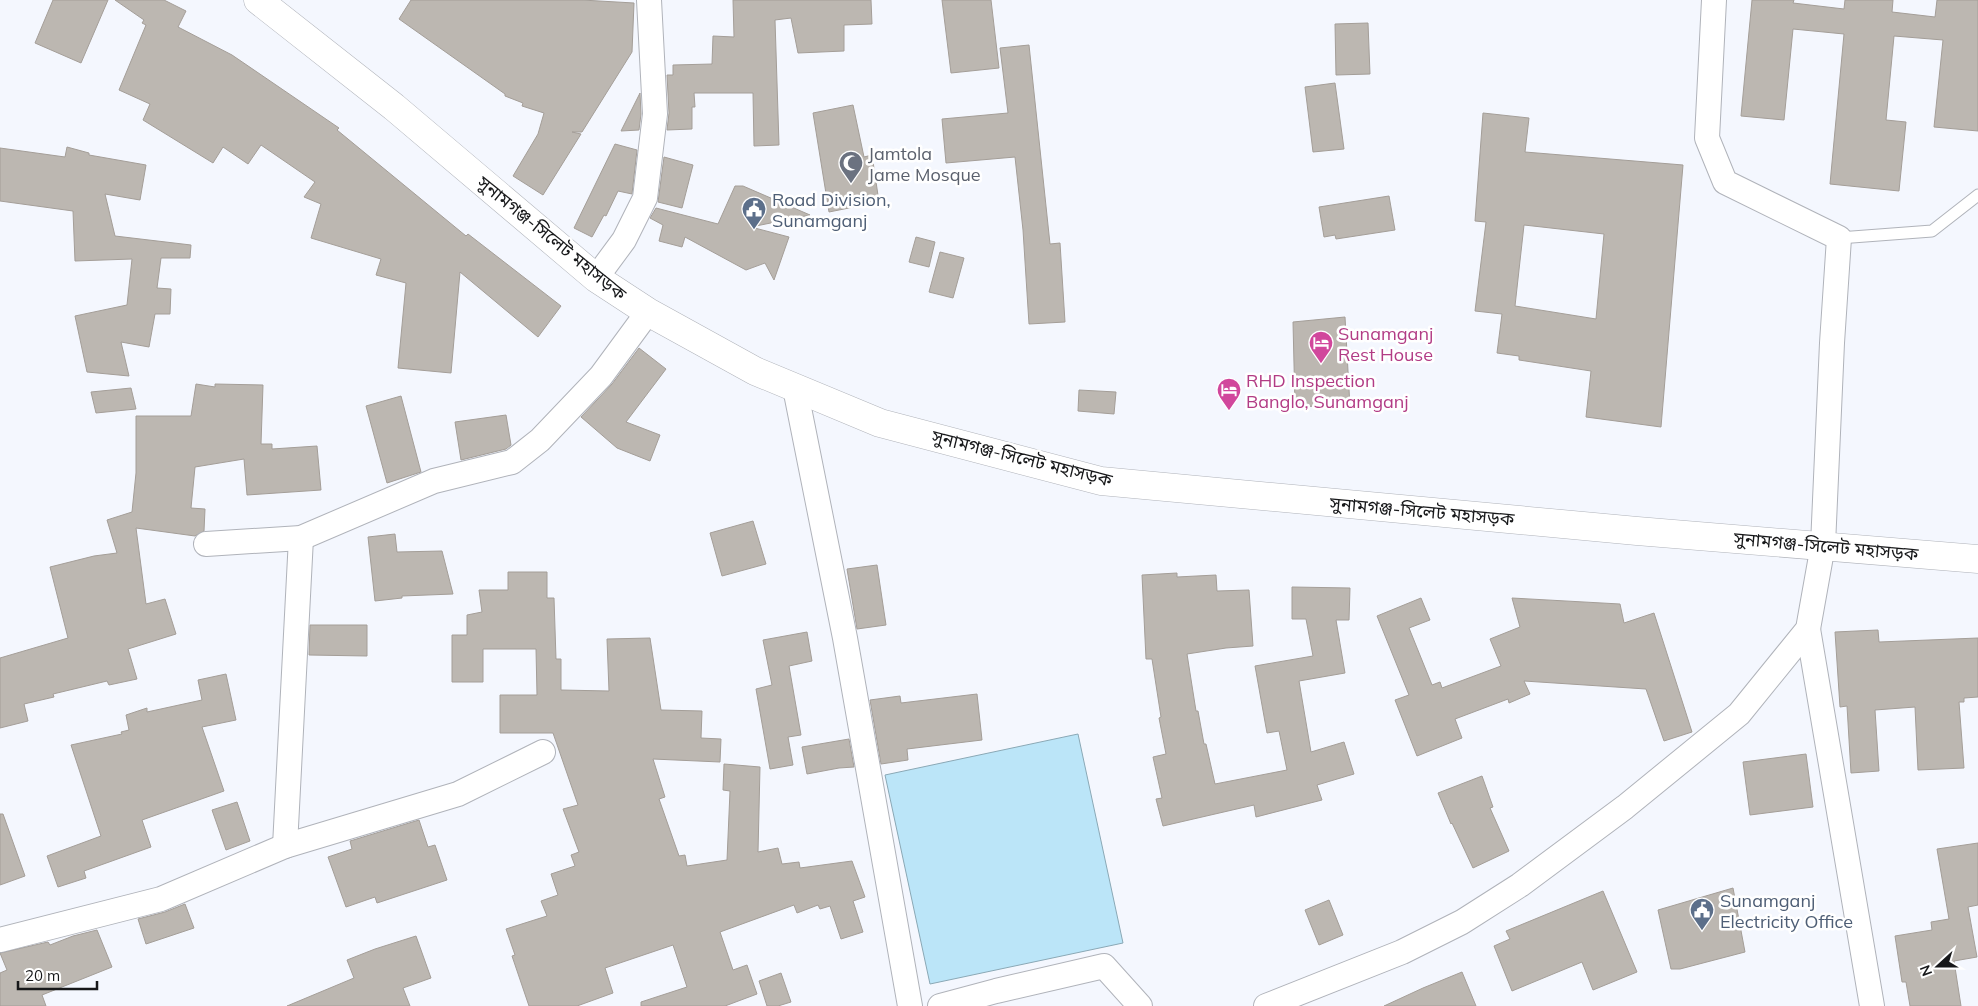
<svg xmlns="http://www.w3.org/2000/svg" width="1978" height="1006" font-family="Mulish,'Noto Sans Bengali',sans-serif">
<rect width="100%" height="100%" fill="#f4f7fe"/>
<path fill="#bbe5f8" stroke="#8aa8b5" d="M 1078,734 L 1123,943 L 930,984 L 885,775 Z"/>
<g fill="#bcb7b1" stroke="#a49e98" fill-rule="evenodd">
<path d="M 53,0 L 108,0 L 81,63 L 35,43 Z"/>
<path d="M 115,0 L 164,0 L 186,11 L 178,27 L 232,55 L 339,128 L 337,130 L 466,236 L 468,234 L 561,306 L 538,337 L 460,272 L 451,373 L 398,368 L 406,283 L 376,275 L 381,259 L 311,238 L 321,204 L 304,197 L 315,182 L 261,145 L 248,164 L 223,147 L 213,163 L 143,120 L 150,104 L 119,90 L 146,25 L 142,23 L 144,20 Z"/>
<path d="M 411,0 L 582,0 L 634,3 L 632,52 L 582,132 L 572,132 L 581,134 L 543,195 L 513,176 L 538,134 L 544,113 L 522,106 L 523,103 L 505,96 L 505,94 L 399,19 Z"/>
<path d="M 733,0 L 871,0 L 872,24 L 844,25 L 844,51 L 798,53 L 791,18 L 775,20 L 779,145 L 754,146 L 753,93 L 694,93 L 695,107 L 692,107 L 692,129 L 667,130 L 669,113 L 667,75 L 673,75 L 673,65 L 712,64 L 713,36 L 734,37 Z"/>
<path d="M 942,0 L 991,0 L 999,68 L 951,73 Z"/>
<path d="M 1752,0 L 1794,0 L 1793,3 L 1844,9 L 1845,0 L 1893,0 L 1892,12 L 1935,17 L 1937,0 L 1978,0 L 1978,131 L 1934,127 L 1943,40 L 1894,36 L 1886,120 L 1906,122 L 1899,191 L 1830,184 L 1844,34 L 1793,29 L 1784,120 L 1741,116 Z"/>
<path d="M 1368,23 L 1370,74 L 1336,75 L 1335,24 Z"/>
<path d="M 1029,45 L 1050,244 L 1060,243 L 1065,322 L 1029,324 L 1023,230 L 1015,157 L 946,163 L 942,119 L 1008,113 L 1000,48 Z"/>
<path d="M 1335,83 L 1344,149 L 1313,152 L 1305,87 Z"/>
<path d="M 640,93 L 641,114 L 639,130 L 621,131 Z"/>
<path d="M 853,105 L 864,157 L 872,155 L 879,202 L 829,212 L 813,113 Z"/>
<path d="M 1483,113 L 1529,118 L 1525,152 L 1683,165 L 1661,427 L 1586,417 L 1591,371 L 1519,360 L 1519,356 L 1497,353 L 1502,314 L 1475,311 L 1486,222 L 1475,221 ZM 1524,225 L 1604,234 L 1596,319 L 1515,306 Z"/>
<path d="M 615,144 L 637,150 L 632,194 L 618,191 L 606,216 L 604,215 L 592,237 L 574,228 Z"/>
<path d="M 67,147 L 89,153 L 89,155 L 146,165 L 140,200 L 105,194 L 115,236 L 191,245 L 190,258 L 161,258 L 157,288 L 171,289 L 170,314 L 155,314 L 149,347 L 121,342 L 129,376 L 87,372 L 75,316 L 127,305 L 132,259 L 75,261 L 73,211 L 0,201 L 0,148 L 65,157 Z"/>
<path d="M 664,157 L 693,165 L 682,208 L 658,202 Z"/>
<path d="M 735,186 L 743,186 L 810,215 L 751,227 L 789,237 L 774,280 L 765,263 L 746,270 L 685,237 L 682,247 L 659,241 L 663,225 L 650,218 L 656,208 L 718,224 Z"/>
<path d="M 1389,196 L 1395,230 L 1336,239 L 1335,235 L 1324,237 L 1319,207 Z"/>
<path d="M 916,237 L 935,242 L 929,267 L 909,262 Z"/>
<path d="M 940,252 L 964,258 L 953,298 L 929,292 Z"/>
<path d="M 1345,317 L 1350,407 L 1295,406 L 1293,322 Z"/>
<path d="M 639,348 L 666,369 L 626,422 L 660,435 L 650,461 L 617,448 L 581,417 L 612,384 Z"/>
<path d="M 196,384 L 215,387 L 215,384 L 263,385 L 261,444 L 272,444 L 272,449 L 317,446 L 321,490 L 247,495 L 244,459 L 195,467 L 191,508 L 205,509 L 204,531 L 195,536 L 136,528 L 146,604 L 165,599 L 176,634 L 128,649 L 137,679 L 109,685 L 107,681 L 53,694 L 54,697 L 24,704 L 28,721 L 0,728 L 0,658 L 68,638 L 50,567 L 94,556 L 117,553 L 107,520 L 132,512 L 136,473 L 136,416 L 191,416 Z"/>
<path d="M 131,388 L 136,409 L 96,413 L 91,392 Z"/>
<path d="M 1079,390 L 1116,392 L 1114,414 L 1078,411 Z"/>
<path d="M 401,396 L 421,472 L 387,483 L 366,406 Z"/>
<path d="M 506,415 L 511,445 L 506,449 L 461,460 L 455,422 Z"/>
<path d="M 753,521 L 766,564 L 722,576 L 710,533 Z"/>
<path d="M 395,534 L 397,552 L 442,551 L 453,594 L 402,596 L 402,598 L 375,601 L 368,537 Z"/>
<path d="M 877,565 L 886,625 L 857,629 L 847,569 Z"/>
<path d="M 508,572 L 547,572 L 547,598 L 554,598 L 556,659 L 561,659 L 561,690 L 609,691 L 607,639 L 650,638 L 661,710 L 702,711 L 701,738 L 721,739 L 720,762 L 653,759 L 665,797 L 659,799 L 679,856 L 685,855 L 687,866 L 727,860 L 730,791 L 723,790 L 724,764 L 760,767 L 758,852 L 778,848 L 782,864 L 799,862 L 800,868 L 852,861 L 865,897 L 853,901 L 863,932 L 841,939 L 830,906 L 820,909 L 818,905 L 797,913 L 794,905 L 720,932 L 733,970 L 747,965 L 757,994 L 725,1006 L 641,1006 L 641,1002 L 687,987 L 673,945 L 605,968 L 613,993 L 577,1006 L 529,1006 L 512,956 L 515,955 L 506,929 L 547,916 L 541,901 L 558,895 L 551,874 L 575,866 L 571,855 L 579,852 L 563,809 L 578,805 L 553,733 L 500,733 L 500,695 L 537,695 L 536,649 L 483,649 L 483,682 L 452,682 L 452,635 L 467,635 L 467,615 L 482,612 L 479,590 L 508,590 Z"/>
<path d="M 1177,573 L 1177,577 L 1216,575 L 1217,591 L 1249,590 L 1253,646 L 1226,648 L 1187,654 L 1196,711 L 1198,711 L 1204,744 L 1206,744 L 1215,784 L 1287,770 L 1279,731 L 1267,733 L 1255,666 L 1313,656 L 1306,619 L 1292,619 L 1292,587 L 1350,588 L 1349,620 L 1336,620 L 1345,673 L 1299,681 L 1311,752 L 1344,742 L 1354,774 L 1317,785 L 1322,800 L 1256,817 L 1254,805 L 1163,826 L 1156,799 L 1162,798 L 1153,757 L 1166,754 L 1159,718 L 1161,717 L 1152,659 L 1146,659 L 1142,575 Z"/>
<path d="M 1421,598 L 1430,620 L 1409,628 L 1432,685 L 1440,682 L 1442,688 L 1501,666 L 1490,639 L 1520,627 L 1512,598 L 1620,604 L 1624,623 L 1654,613 L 1692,732 L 1664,741 L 1646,689 L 1524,681 L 1530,694 L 1509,703 L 1508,699 L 1455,719 L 1462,738 L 1417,756 L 1395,700 L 1409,695 L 1377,616 Z"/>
<path d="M 310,625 L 367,625 L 367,656 L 309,655 Z"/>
<path d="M 1878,630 L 1879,642 L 1978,638 L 1978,697 L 1964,698 L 1964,702 L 1959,702 L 1964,768 L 1918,770 L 1915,707 L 1875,710 L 1879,771 L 1851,773 L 1847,706 L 1840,707 L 1835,632 Z"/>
<path d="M 807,632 L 812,661 L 789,666 L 801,735 L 788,737 L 793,765 L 770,769 L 756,689 L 772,685 L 763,640 Z"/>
<path d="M 226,674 L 236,720 L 202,727 L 224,791 L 142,820 L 151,847 L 84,871 L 86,878 L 58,887 L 47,856 L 101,836 L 71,745 L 122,734 L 121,732 L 129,730 L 126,715 L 147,708 L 147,712 L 202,700 L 198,680 Z"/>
<path d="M 977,694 L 982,740 L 907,749 L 908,760 L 881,764 L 870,700 L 900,696 L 901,703 Z"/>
<path d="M 849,739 L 854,767 L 839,768 L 807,774 L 802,747 Z"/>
<path d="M 1806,754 L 1813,807 L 1750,815 L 1743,762 Z"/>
<path d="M 1482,776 L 1493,807 L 1490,808 L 1509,851 L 1473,868 L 1452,823 L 1451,824 L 1438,793 Z"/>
<path d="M 237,802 L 250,841 L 226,850 L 212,810 Z"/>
<path d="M 0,814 L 3,814 L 25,876 L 0,885 Z"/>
<path d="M 419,820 L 428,847 L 435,845 L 447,880 L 377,903 L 375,897 L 346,907 L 328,857 L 352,849 L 350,841 Z"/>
<path d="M 1978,843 L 1978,905 L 1968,907 L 1977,957 L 1954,961 L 1961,1006 L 1910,1006 L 1906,982 L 1902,982 L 1895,936 L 1932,930 L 1931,922 L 1949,919 L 1937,849 Z"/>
<path d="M 1733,888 L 1745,952 L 1680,969 L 1671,969 L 1658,910 Z"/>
<path d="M 1603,891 L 1637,972 L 1593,990 L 1582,962 L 1512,991 L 1494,946 L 1510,939 L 1506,931 Z"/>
<path d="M 1329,900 L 1343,935 L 1319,945 L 1305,910 Z"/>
<path d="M 185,904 L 194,928 L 146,944 L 138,919 L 165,912 Z"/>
<path d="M 97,930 L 112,967 L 42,995 L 46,1006 L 0,1006 L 0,973 L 7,970 L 0,953 L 48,942 L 50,945 L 73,936 Z"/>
<path d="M 416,936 L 431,978 L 403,988 L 410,1006 L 287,1006 L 354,978 L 347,960 L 375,949 Z"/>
<path d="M 1462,972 L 1476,1006 L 1384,1006 L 1423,988 Z"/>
<path d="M 781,973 L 791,1002 L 778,1006 L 767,1006 L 759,981 Z"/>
</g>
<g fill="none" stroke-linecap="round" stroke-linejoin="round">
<defs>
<path id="lane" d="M 1839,238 L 1932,231 L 1978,195"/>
<g id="street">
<path d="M 596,278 L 624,240 L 645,198 L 655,114 L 649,0"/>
<path d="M 795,388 L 845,638 L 910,1006"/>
<path d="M 206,544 L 301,538 L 434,481 L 512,462 L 540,440 L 601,376 L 648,312"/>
<path d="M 1808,629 L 1872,1006"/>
<path d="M 285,846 L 301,538"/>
<path d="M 0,940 L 161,899 L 285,846 L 458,794 L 543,752"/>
<path d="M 940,1006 L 996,991 L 1104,966 L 1140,1006"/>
<path d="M 1266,1006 L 1402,952 L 1462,922 L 1520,885 L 1625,807 L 1739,714 L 1808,629 L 1823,545 L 1832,343 L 1839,238 L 1725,182 L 1707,138 L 1714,0"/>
</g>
<path id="primary" d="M 258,0 L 394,107 L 596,278 L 648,312 L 755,371 L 880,423 L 1101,481 L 1637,531 L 1978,559"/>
</defs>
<use href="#lane" stroke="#b0b3ba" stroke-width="13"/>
<use href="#street" stroke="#b0b3ba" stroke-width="26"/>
<use href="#primary" stroke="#b0b3ba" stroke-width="29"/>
<use href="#lane" stroke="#fff" stroke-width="11"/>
<use href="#street" stroke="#fff" stroke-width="24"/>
<use href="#primary" stroke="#fff" stroke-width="28"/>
</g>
<defs>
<symbol id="mosque-pin" viewBox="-11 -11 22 30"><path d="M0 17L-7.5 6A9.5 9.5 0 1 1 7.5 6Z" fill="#6b7280" stroke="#fff"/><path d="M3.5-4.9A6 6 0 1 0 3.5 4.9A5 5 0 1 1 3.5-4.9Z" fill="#fff"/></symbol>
<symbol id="civic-pin" viewBox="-11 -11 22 30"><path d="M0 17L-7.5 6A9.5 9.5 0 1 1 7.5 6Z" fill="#5c6f8a" stroke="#fff"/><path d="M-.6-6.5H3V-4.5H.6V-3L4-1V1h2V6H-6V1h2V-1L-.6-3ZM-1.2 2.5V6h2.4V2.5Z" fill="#fff"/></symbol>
<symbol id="hotel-pin" viewBox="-11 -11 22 30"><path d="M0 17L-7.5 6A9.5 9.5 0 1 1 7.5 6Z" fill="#d1479c" stroke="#fff"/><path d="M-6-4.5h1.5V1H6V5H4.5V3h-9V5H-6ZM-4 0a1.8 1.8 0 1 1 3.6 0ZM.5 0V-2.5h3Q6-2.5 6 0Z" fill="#fff"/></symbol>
</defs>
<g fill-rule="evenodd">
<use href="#mosque-pin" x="837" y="149" width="28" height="38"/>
<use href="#civic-pin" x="740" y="195" width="28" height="38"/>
<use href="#hotel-pin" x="1307" y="329" width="28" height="38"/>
<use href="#hotel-pin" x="1215" y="376" width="28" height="38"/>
<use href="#civic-pin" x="1688" y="896" width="28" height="38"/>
</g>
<g text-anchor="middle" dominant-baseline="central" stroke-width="5" stroke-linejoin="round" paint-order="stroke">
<g font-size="18" fill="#5b616d" stroke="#fff" text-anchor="start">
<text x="868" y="153">Jamtola<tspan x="868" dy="21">Jame Mosque</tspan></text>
</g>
<g font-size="18" fill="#4e5e75" stroke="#fff" text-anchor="start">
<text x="772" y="199">Road Division,<tspan x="772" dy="21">Sunamganj</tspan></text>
<text x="1720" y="900">Sunamganj<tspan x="1720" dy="21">Electricity Office</tspan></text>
</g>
<g font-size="18" fill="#17181a" stroke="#fff">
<text transform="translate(552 238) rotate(39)">সুনামগঞ্জ-সিলেট মহাসড়ক</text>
<text transform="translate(1022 458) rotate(14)">সুনামগঞ্জ-সিলেট মহাসড়ক</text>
<text transform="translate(1422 511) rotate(5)">সুনামগঞ্জ-সিলেট মহাসড়ক</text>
<text transform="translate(1826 546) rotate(5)">সুনামগঞ্জ-সিলেট মহাসড়ক</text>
</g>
<g font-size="18" fill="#b23c85" stroke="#fff" text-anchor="start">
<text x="1338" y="333">Sunamganj<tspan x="1338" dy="21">Rest House</tspan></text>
<text x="1246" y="380">RHD Inspection<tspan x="1246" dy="21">Banglo, Sunamganj</tspan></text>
</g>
</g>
<g transform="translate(1938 966) rotate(249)" stroke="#ffffff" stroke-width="4" paint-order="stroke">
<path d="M0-4L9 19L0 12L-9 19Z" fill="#17181a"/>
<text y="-8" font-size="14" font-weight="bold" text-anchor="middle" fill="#17181a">N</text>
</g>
<path d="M18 981v8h79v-8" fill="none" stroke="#17181a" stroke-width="2.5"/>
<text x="25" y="981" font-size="15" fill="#17181a" stroke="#ffffff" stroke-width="4" paint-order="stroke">20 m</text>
</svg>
